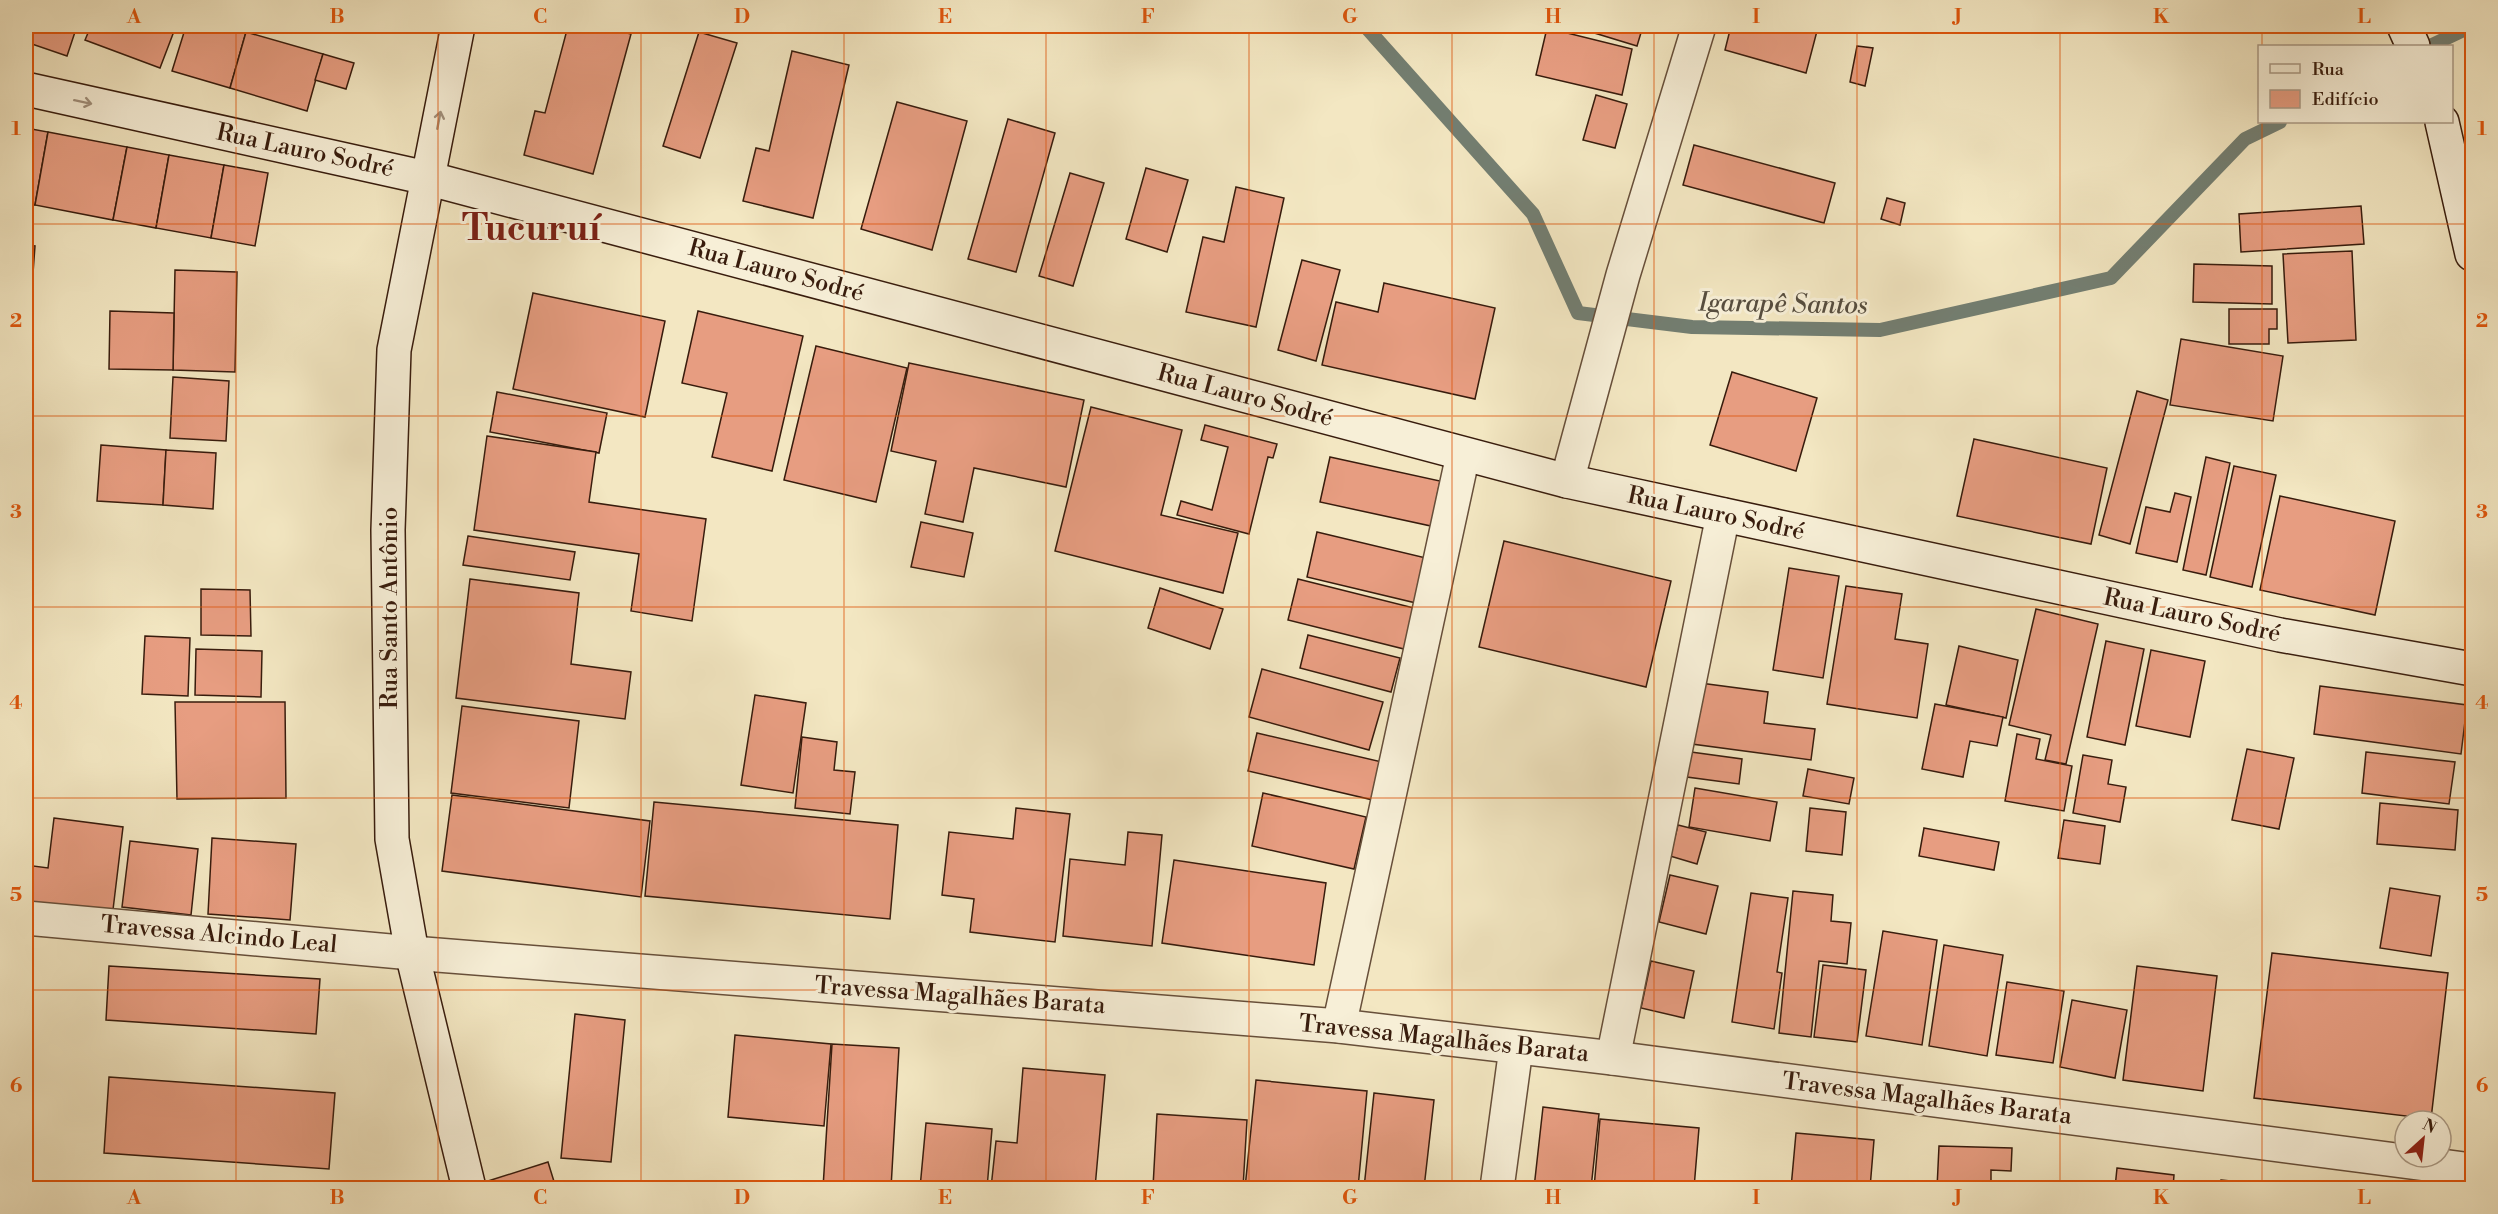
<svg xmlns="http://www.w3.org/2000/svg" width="2498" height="1214" font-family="'Libre Bodoni',serif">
<rect width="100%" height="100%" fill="#f3e7c2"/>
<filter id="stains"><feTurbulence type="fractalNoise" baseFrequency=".00333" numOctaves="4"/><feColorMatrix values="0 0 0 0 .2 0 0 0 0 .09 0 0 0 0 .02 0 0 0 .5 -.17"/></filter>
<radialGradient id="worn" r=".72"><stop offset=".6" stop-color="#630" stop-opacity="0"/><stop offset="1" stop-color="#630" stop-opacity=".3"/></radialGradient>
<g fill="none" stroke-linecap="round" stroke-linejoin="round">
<g stroke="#737e71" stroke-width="14">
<path d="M 1365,26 L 1533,214 L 1578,313 L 1692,327 L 1880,330 L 2111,278 L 2245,139 L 2280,122"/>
<path d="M 2430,46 L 2472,26"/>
</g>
</g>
<g fill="#e79d81" stroke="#381c0d" stroke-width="1.5">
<path d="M 26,26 L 77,26 L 67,56 L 26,42 Z"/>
<path d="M 91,26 L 176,26 L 160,68 L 85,40 Z"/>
<path d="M 186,26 L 225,26 L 246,32 L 230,88 L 172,71 Z"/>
<path d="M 295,26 L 317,26 L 314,33 Z"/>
<path d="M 568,26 L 599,26 L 631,34 L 593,174 L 524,155 L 535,111 L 545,113 Z"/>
<path d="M 1579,26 L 1643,26 L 1637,46 L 1578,28 Z"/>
<path d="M 1731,26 L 1799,26 L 1817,31 L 1806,73 L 1725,50 Z"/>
<path d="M 1547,28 L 1632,49 L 1622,95 L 1536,75 Z"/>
<path d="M 246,32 L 323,54 L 307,111 L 230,88 Z"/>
<path d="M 699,32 L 737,43 L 700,158 L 663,146 Z"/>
<path d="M 1857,46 L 1873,48 L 1865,86 L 1850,82 Z"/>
<path d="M 792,51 L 849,65 L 813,218 L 743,201 L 756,148 L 769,151 Z"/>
<path d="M 323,54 L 354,63 L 346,89 L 315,80 Z"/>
<path d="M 1596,95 L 1627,104 L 1615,148 L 1583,140 Z"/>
<path d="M 897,102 L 967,121 L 932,250 L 861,229 Z"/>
<path d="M 1008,119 L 1055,133 L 1016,272 L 968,259 Z"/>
<path d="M 26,128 L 48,132 L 35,205 L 26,203 Z"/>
<path d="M 48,132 L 127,147 L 113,220 L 35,205 Z"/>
<path d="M 1694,145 L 1835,183 L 1824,223 L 1683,185 Z"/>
<path d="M 127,147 L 169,155 L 156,228 L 113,220 Z"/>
<path d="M 169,155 L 224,165 L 211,238 L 156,228 Z"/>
<path d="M 224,165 L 268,173 L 255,246 L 211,238 Z"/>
<path d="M 1146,168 L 1188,180 L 1167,252 L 1126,239 Z"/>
<path d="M 1070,173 L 1104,183 L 1073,286 L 1039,276 Z"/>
<path d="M 1236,187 L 1284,198 L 1256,327 L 1186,312 L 1203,237 L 1224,242 Z"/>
<path d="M 1887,198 L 1905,203 L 1900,225 L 1881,219 Z"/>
<path d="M 2361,206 L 2364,244 L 2241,252 L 2239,214 Z"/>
<path d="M 26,245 L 35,246 L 31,300 L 26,299 Z"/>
<path d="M 2352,251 L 2356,340 L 2288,343 L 2283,254 Z"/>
<path d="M 1302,260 L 1340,270 L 1316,361 L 1278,350 Z"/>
<path d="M 2194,264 L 2272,266 L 2272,304 L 2193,302 Z"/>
<path d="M 175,270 L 237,272 L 235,372 L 173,370 Z"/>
<path d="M 1384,283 L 1495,308 L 1475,399 L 1322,365 L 1336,302 L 1378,312 Z"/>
<path d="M 533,293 L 665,321 L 645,417 L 513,389 Z"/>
<path d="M 2229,309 L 2277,309 L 2277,329 L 2269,329 L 2269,344 L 2229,344 Z"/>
<path d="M 110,311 L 174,313 L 173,370 L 109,369 Z"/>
<path d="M 698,311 L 803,336 L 772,471 L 712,457 L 727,393 L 682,383 Z"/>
<path d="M 2181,339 L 2283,356 L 2273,421 L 2170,405 Z"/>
<path d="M 816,346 L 907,368 L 876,502 L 784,480 Z"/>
<path d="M 909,363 L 1084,400 L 1066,487 L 974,468 L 963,522 L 925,514 L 936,461 L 891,451 Z"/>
<path d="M 1732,372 L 1817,398 L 1796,471 L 1710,445 Z"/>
<path d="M 173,377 L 229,381 L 226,441 L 170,438 Z"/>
<path d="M 2137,391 L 2168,400 L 2130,544 L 2099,535 Z"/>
<path d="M 497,392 L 607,413 L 599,453 L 490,432 Z"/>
<path d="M 1091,407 L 1182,430 L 1161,515 L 1238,533 L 1223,593 L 1055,551 Z"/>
<path d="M 1205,425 L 1277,444 L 1273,458 L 1268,457 L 1249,534 L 1177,515 L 1181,501 L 1212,510 L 1228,447 L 1201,440 Z"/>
<path d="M 487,436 L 596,452 L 589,502 L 706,519 L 692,621 L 631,611 L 639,554 L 474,530 Z"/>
<path d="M 1974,439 L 2107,468 L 2091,544 L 1957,516 Z"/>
<path d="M 101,445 L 166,450 L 163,505 L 97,501 Z"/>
<path d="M 166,450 L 216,453 L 213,509 L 163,505 Z"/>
<path d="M 1330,457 L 1440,481 L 1431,526 L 1320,502 Z"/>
<path d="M 2206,457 L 2230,463 L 2206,575 L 2183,570 Z"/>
<path d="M 2234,466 L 2276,475 L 2252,587 L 2210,577 Z"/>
<path d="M 2175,493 L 2191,497 L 2177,562 L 2136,553 L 2146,507 L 2170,512 Z"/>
<path d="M 2280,496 L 2395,521 L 2375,615 L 2260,590 Z"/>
<path d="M 921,522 L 973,533 L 964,577 L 911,567 Z"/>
<path d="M 1317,532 L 1426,558 L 1416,603 L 1307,577 Z"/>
<path d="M 468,536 L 575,552 L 570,580 L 463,565 Z"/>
<path d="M 1504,541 L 1671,581 L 1646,687 L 1479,647 Z"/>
<path d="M 1789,568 L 1839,576 L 1823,678 L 1773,670 Z"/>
<path d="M 470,579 L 579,593 L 571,664 L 631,672 L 625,719 L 456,698 Z"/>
<path d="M 1298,579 L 1418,609 L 1408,650 L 1288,620 Z"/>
<path d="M 1846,586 L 1902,594 L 1895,639 L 1928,644 L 1917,718 L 1827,704 Z"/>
<path d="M 1160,588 L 1223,609 L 1210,649 L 1148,628 Z"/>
<path d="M 201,589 L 250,590 L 251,636 L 201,635 Z"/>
<path d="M 2036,609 L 2098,624 L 2066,764 L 2045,760 L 2051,735 L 2009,725 Z"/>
<path d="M 1308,635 L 1400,658 L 1391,692 L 1300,668 Z"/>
<path d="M 145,636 L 190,638 L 188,696 L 142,694 Z"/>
<path d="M 2106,641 L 2144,649 L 2125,745 L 2087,737 Z"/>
<path d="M 1959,646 L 2018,660 L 2006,718 L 1946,705 Z"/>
<path d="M 196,649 L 262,651 L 261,697 L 195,695 Z"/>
<path d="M 2151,650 L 2205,661 L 2190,737 L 2136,726 Z"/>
<path d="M 1262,669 L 1383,702 L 1369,750 L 1249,717 Z"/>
<path d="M 1700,683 L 1768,692 L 1764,723 L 1815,729 L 1811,760 L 1692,744 Z"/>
<path d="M 2320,686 L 2467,705 L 2461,754 L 2314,734 Z"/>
<path d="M 755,695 L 806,703 L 793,793 L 741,785 Z"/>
<path d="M 175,702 L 285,702 L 286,798 L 177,799 Z"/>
<path d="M 1935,704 L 2003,717 L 1997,746 L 1970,741 L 1963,777 L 1922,769 Z"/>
<path d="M 462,706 L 579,721 L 569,808 L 451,793 Z"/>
<path d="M 1257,733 L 1382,762 L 1373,800 L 1248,771 Z"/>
<path d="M 2017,734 L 2040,739 L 2036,759 L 2072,766 L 2064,811 L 2005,801 Z"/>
<path d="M 802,737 L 837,742 L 834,770 L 855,772 L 850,814 L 795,808 Z"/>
<path d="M 2247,749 L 2294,758 L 2279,829 L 2232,820 Z"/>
<path d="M 1691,752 L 1742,759 L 1739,784 L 1687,777 Z"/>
<path d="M 2366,752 L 2455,762 L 2449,804 L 2362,793 Z"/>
<path d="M 2083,755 L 2112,760 L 2108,784 L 2126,787 L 2120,822 L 2073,813 Z"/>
<path d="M 1808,769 L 1854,778 L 1849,804 L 1803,796 Z"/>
<path d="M 1695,788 L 1777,802 L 1770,841 L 1689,827 Z"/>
<path d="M 1263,793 L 1366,817 L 1354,869 L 1252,846 Z"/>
<path d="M 452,795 L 650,821 L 641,897 L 442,871 Z"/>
<path d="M 654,802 L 898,825 L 890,919 L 645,896 Z"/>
<path d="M 2380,803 L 2458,810 L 2455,850 L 2377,844 Z"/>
<path d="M 1016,808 L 1070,814 L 1055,942 L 970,932 L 974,899 L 942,895 L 949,832 L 1013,839 Z"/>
<path d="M 1810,808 L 1846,812 L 1842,855 L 1806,851 Z"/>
<path d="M 54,818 L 123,827 L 112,918 L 26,908 L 26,865 L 48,868 Z"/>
<path d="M 2064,820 L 2105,826 L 2100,864 L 2058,858 Z"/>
<path d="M 1678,825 L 1706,832 L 1697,864 L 1670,856 Z"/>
<path d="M 1924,828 L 1999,842 L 1994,870 L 1919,856 Z"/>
<path d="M 1128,832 L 1162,835 L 1152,946 L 1063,936 L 1070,859 L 1125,865 Z"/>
<path d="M 212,838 L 296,844 L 290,920 L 208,914 Z"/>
<path d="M 130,841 L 198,849 L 191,915 L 122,907 Z"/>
<path d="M 1174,860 L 1326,883 L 1314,965 L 1162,943 Z"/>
<path d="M 1670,875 L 1718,886 L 1706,934 L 1659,922 Z"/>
<path d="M 2390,888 L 2440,896 L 2431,956 L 2380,948 Z"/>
<path d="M 1793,891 L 1833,895 L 1831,921 L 1851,923 L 1847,964 L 1819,961 L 1811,1037 L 1779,1033 Z"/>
<path d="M 1751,893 L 1788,898 L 1777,972 L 1782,973 L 1774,1029 L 1732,1022 Z"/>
<path d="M 1883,931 L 1937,940 L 1922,1045 L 1866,1036 Z"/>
<path d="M 1944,945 L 2003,955 L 1987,1056 L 1929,1046 Z"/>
<path d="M 2272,953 L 2448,973 L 2431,1119 L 2254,1098 Z"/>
<path d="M 1651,961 L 1694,971 L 1684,1018 L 1641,1008 Z"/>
<path d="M 1823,965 L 1866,970 L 1857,1042 L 1814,1037 Z"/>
<path d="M 109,966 L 320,979 L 316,1034 L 106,1020 Z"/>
<path d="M 2137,966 L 2217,976 L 2203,1091 L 2123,1080 Z"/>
<path d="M 2007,982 L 2064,991 L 2053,1063 L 1996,1055 Z"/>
<path d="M 2072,1000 L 2127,1010 L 2115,1078 L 2060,1067 Z"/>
<path d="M 575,1014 L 625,1020 L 611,1162 L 561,1158 Z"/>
<path d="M 735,1035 L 831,1044 L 824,1126 L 728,1117 Z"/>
<path d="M 832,1044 L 899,1048 L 891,1188 L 823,1188 Z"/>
<path d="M 1023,1068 L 1105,1075 L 1095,1188 L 991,1188 L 996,1141 L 1017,1143 Z"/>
<path d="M 109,1077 L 335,1093 L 329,1169 L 104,1153 Z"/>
<path d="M 1256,1080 L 1367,1091 L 1358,1188 L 1245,1188 Z"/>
<path d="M 1374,1093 L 1434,1100 L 1424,1188 L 1364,1188 Z"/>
<path d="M 1543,1107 L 1599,1114 L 1591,1188 L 1534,1188 Z"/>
<path d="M 1157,1114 L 1247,1120 L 1243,1188 L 1153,1187 Z"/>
<path d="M 1600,1119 L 1699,1128 L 1694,1188 L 1594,1188 Z"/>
<path d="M 926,1123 L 992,1129 L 987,1188 L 920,1188 Z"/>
<path d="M 1796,1133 L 1874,1140 L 1870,1188 L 1791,1188 Z"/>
<path d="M 1939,1146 L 2012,1148 L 2011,1171 L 1991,1170 L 1991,1188 L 1937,1188 Z"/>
<path d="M 548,1162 L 556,1188 L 491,1188 L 488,1181 Z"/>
<path d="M 2117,1168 L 2174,1175 L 2173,1188 L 2115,1188 Z"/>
<path d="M 2221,1180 L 2250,1183 L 2250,1188 L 2220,1188 Z"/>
<path d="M 2332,1184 L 2368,1188 L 2332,1188 Z"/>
</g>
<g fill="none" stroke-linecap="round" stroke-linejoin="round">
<defs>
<g id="street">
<path d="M 1567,481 L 1623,275 L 1699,26"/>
<path d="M 26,918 L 412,953 L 1339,1026 L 1613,1058 L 2472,1170"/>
<path d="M 1339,1026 L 1463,455"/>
<path d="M 1613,1058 L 1723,515"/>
<path d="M 1497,1188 L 1516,1048"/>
</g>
<g id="secondary">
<path d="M 458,26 L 394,350 L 388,530 L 392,839 L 412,953 L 469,1188"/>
<path d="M 2404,26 L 2413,46"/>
<path d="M 26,89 L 427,178 L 1567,481 L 2280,635 L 2472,669"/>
<path d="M 2442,122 L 2472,254"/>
</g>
</defs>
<use href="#street" stroke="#674f3a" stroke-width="36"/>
<use href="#secondary" stroke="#381c0d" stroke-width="36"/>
<use href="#street" stroke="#f7efd7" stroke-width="33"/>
<use href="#secondary" stroke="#f7efd7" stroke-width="33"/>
</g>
<defs><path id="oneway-shaft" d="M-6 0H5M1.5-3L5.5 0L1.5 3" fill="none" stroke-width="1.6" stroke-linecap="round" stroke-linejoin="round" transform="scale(1.5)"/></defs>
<g stroke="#a1907c">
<use href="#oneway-shaft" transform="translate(83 102) rotate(12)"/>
<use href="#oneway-shaft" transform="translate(439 120) rotate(-79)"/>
</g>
<path fill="none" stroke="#df560c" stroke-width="1.5" stroke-opacity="0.55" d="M 236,26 L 236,1188M 438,26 L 438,1188M 641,26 L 641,1188M 844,26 L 844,1188M 1046,26 L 1046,1188M 1249,26 L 1249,1188M 1452,26 L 1452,1188M 1654,26 L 1654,1188M 1857,26 L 1857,1188M 2060,26 L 2060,1188M 2262,26 L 2262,46M 2262,122 L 2262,1188M 26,224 L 2472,224M 26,416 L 2472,416M 26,607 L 2472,607M 26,798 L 2472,798M 26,990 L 2472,990"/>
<g text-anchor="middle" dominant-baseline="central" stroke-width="6" stroke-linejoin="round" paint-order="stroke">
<g font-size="24" fill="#381c0d" stroke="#f7efd7">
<text transform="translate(305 151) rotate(12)">Rua Lauro Sodré</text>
<text transform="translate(776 271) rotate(15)">Rua Lauro Sodré</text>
<text transform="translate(1245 396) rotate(15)">Rua Lauro Sodré</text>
<text transform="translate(1716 514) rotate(12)">Rua Lauro Sodré</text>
<text transform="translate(390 608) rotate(-90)">Rua Santo Antônio</text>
<text transform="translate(2192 616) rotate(12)">Rua Lauro Sodré</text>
<text transform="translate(219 935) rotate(5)">Travessa Alcindo Leal</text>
<text transform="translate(960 996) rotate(4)">Travessa Magalhães Barata</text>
<text transform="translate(1444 1039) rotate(6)">Travessa Magalhães Barata</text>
<text transform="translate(1927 1099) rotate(7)">Travessa Magalhães Barata</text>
</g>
<g font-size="26" font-style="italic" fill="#564d3f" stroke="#f7efd7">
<text transform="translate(1783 304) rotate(1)">Igarapê Santos</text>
</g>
<g font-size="36" font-weight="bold" fill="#7a1f14" stroke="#f7efd7">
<text x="531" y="229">Tucuruí</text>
</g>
</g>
<rect width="2498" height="1214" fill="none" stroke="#f3e7c2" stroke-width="66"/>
<rect x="2258" y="45" width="195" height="78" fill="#f7efd7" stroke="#ab9b86" stroke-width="1.5"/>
<rect x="2270" y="64" width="30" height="9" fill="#f7efd7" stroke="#ab9b86" stroke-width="1.5"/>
<text x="2312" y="75" font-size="18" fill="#381c0d">Rua</text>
<rect x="2270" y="90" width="30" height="18" fill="#e79d81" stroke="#ab9b86" stroke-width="1.5"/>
<text x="2312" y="105" font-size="18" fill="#381c0d">Edifício</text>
<g transform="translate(2423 1139) rotate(27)"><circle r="28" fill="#f7efd7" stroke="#ab9b86" stroke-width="1.5"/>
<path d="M0-4.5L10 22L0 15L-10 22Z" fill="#8f2418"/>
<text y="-9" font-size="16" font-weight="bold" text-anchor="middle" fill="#381c0d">N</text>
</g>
<rect x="33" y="33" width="2432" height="1148" fill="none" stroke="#df560c" stroke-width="2"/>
<g font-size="20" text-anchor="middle" font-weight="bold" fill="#df560c">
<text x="134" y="23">A</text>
<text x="337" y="23">B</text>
<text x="540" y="23">C</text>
<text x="742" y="23">D</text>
<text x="945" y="23">E</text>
<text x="1148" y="23">F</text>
<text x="1350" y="23">G</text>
<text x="1553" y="23">H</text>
<text x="1756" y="23">I</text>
<text x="1958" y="23">J</text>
<text x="2161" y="23">K</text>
<text x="2364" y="23">L</text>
<text x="16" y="135">1</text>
<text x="2482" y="135">1</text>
<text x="16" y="327">2</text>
<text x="2482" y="327">2</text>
<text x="16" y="518">3</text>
<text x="2482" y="518">3</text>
<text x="16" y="709">4</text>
<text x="2482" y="709">4</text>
<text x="16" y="901">5</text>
<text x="2482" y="901">5</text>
<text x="16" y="1092">6</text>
<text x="2482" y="1092">6</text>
<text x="134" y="1204">A</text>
<text x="337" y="1204">B</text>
<text x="540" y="1204">C</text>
<text x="742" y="1204">D</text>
<text x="945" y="1204">E</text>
<text x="1148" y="1204">F</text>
<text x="1350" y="1204">G</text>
<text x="1553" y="1204">H</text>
<text x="1756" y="1204">I</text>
<text x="1958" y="1204">J</text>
<text x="2161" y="1204">K</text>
<text x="2364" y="1204">L</text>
</g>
<rect width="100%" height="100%" filter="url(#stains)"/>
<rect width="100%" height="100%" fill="url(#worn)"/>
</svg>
